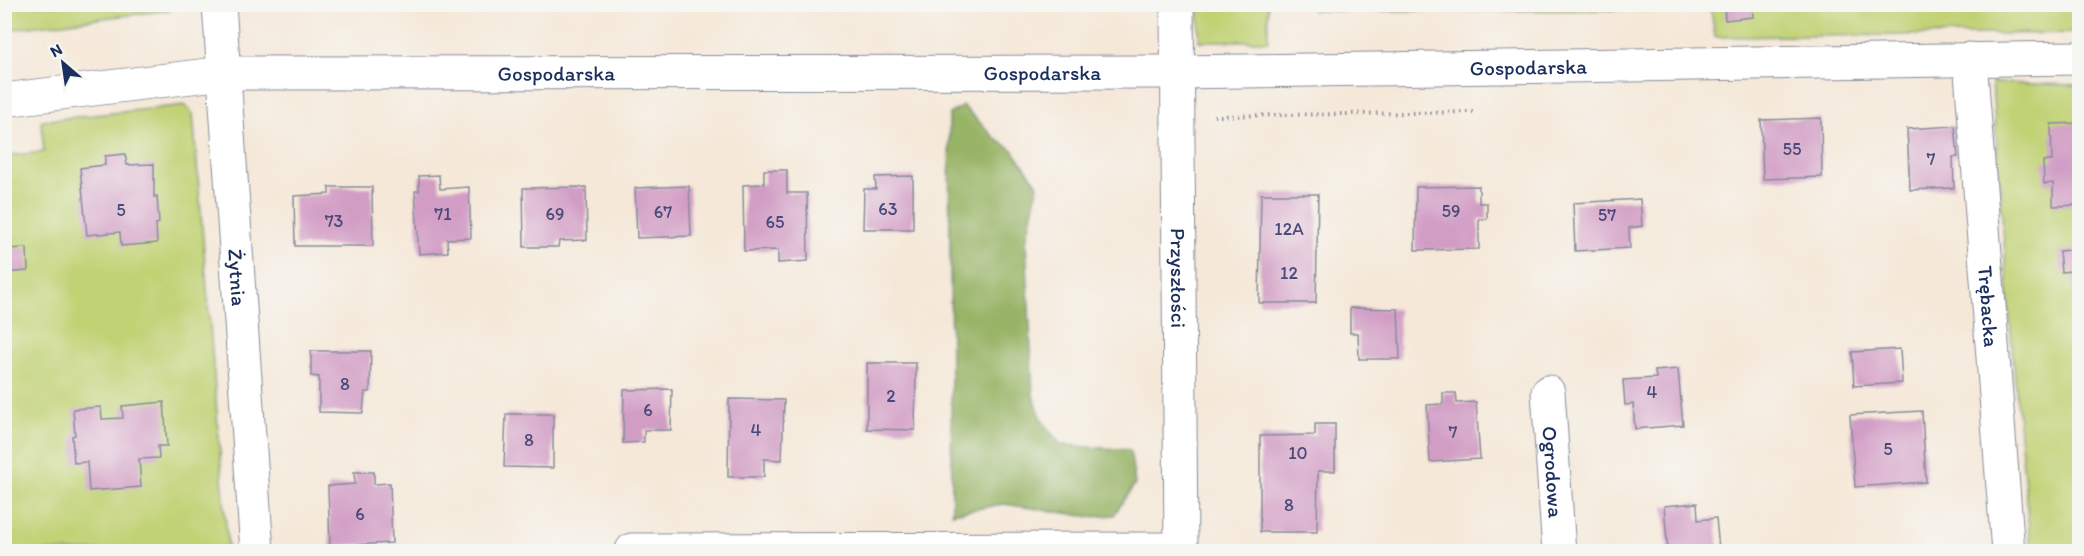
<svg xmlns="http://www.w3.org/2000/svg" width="2084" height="556" font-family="Itim,sans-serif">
<rect width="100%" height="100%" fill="#f6f6f2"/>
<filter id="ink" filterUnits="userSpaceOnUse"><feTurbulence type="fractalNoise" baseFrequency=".0167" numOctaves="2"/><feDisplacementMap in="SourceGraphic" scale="12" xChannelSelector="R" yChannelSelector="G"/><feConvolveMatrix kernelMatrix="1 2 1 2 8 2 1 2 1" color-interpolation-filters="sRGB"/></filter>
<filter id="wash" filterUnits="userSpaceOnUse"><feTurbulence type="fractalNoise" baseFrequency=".008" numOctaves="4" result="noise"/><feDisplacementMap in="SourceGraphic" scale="24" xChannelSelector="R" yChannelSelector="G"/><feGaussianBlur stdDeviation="1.35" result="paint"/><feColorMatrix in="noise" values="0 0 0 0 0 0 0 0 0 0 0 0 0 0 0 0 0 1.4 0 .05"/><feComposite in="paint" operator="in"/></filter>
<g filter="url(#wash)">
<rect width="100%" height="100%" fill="#f5e8d8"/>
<g fill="#c1d275" stroke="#6e806a" stroke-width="1.5">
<path d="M 2079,4 L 2080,33 L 1715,37 L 1711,10 L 1313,11 L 1313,5 Z"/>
<path d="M 170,5 L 170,10 L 5,30 L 5,5 Z"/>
<rect x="1199" y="5" width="69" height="36"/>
<path d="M 1992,83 L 2079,85 L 2079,551 L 2031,551 L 2012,348 Z"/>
<path d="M 185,105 L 193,114 L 228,551 L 5,551 L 4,156 L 44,152 L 41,121 Z"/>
</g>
<path fill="#98b466" stroke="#5a7262" stroke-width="1.5" d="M 963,106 L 997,140 L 1012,149 L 1038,185 L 1026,241 L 1033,396 L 1044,424 L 1061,445 L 1130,450 L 1135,484 L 1114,515 L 1092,517 L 1004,504 L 952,513 L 949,114 Z"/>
<g id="blocks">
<g fill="#d29dc5">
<path d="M 1724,4 L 1752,4 L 1753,17 L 1725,20 Z"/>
<path d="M 1821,118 L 1822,177 L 1763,179 L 1761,120 Z"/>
<path d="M 2080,123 L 2080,205 L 2053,206 L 2053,183 L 2044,184 L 2043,161 L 2052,161 L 2051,124 Z"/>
<path d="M 1955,126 L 1958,157 L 1953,157 L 1954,188 L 1910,190 L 1907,129 Z"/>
<path d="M 125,154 L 127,165 L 154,164 L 154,197 L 157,196 L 159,223 L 156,224 L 157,243 L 121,246 L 120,232 L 87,235 L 80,168 L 105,165 L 105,156 Z"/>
<path d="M 764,170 L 787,170 L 787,193 L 807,193 L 808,261 L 778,263 L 778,250 L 744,251 L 743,185 L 764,184 Z"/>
<path d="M 439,175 L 440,189 L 469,187 L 471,238 L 447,239 L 448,252 L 419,254 L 415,191 L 419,191 L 419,176 Z"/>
<path d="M 913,176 L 913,229 L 863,229 L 864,189 L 876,189 L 875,177 Z"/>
<path d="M 689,186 L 691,236 L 637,238 L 635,188 Z"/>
<path d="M 1479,186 L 1479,203 L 1487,203 L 1487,219 L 1479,219 L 1479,249 L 1415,250 L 1416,187 Z"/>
<path d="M 329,187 L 372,187 L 373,246 L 295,246 L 294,196 L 329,194 Z"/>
<path d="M 586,187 L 587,240 L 559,241 L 558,247 L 524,247 L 523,188 Z"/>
<path d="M 1261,194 L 1318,194 L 1316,303 L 1259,303 Z"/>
<path d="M 1640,199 L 1642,226 L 1629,228 L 1630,248 L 1575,251 L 1573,203 Z"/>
<path d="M 27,248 L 28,271 L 4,273 L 4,249 Z"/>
<path d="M 2080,249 L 2080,314 L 2074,314 L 2072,271 L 2061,272 L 2059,251 Z"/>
<path d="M 1350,308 L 1398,309 L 1400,359 L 1359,359 L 1358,333 L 1350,333 Z"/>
<path d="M 1900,349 L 1902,383 L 1854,386 L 1852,352 Z"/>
<path d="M 311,351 L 371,351 L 370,392 L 365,392 L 363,413 L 319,412 L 319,377 L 311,376 Z"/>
<path d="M 867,363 L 916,363 L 915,430 L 867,429 Z"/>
<path d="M 1678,369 L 1683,425 L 1635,429 L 1633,404 L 1625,405 L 1623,380 L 1656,378 L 1655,371 Z"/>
<path d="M 672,389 L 671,430 L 644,430 L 644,442 L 623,443 L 624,390 Z"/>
<path d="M 1443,393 L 1456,393 L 1457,403 L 1476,402 L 1480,459 L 1430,462 L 1427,405 L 1443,404 Z"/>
<path d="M 729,399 L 784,400 L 782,460 L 764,459 L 764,477 L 728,477 Z"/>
<path d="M 164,402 L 167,446 L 158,446 L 159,458 L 139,459 L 141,487 L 89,491 L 87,462 L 74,463 L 72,436 L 75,435 L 73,409 L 101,407 L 102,419 L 123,418 L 122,406 Z"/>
<path d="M 1922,411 L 1926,482 L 1855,487 L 1850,415 Z"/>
<path d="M 506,414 L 553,414 L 553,468 L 504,467 Z"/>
<path d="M 1315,424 L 1335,424 L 1335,471 L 1318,471 L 1317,532 L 1260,532 L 1260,436 L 1315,435 Z"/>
<path d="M 354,472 L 374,472 L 374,484 L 390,483 L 392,543 L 330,546 L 328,486 L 355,484 Z"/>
<path d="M 1697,503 L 1698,520 L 1716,518 L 1719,549 L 1668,552 L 1664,506 Z"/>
</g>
</g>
</g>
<g filter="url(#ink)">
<use href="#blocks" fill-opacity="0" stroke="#888c9b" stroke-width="1.5"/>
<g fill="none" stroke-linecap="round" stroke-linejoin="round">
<defs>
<g id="street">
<path id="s1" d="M 219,4 L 257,552"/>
<path id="s2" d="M 1177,4 L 1181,552"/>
<path id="s3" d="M 1970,59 L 2008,552"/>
<path id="s4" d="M 4,100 L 224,73 L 1178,72 L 2080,58"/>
<path id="s5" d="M 1548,392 L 1559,552"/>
<path d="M 632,550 L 1182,549"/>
</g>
</defs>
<use href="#street" stroke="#888c9b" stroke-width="35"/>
<path stroke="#888c9b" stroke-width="4" stroke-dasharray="1.5 4.5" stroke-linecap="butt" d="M 1214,116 L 1473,112"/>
<use href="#street" stroke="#fff" stroke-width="33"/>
</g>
</g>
<g text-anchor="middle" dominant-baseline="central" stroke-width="6" stroke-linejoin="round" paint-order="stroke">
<g font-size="18" fill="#494a78">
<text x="1792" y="149">55</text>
<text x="1931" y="159">7</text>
<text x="888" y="209">63</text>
<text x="121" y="210">5</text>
<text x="1451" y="211">59</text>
<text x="663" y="212">67</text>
<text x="443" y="214">71</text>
<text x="555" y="214">69</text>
<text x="1607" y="215">57</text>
<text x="334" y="221">73</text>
<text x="775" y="222">65</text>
<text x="1289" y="229">12A</text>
<text x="1289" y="273">12</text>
<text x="345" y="384">8</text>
<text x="1652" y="392">4</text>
<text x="891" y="396">2</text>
<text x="648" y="410">6</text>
<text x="756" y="430">4</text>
<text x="1453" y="432">7</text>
<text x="529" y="440">8</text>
<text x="1888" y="449">5</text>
<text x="1298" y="453">10</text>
<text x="1289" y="505">8</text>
<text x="360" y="514">6</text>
</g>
<g font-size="21" fill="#1b2f5e" stroke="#f6f6f2">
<text stroke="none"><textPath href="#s4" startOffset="1526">Gospodarska</textPath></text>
<text stroke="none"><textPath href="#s4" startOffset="554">Gospodarska</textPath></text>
<text stroke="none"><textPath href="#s4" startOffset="1040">Gospodarska</textPath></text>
<text stroke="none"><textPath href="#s1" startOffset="274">Żytnia</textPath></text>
<text stroke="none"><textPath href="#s2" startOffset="274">Przyszłości</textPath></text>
<text stroke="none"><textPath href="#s3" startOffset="248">Trębacka</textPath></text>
<text stroke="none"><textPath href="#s5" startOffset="80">Ogrodowa</textPath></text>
</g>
</g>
<rect width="2084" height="556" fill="none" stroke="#f6f6f2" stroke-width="24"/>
<g transform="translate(63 63) rotate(331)" stroke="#f6f6f2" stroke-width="4.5" paint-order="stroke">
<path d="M0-4.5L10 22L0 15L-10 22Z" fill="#1b2f5e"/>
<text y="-9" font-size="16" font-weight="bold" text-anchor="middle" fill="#1b2f5e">N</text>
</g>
</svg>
